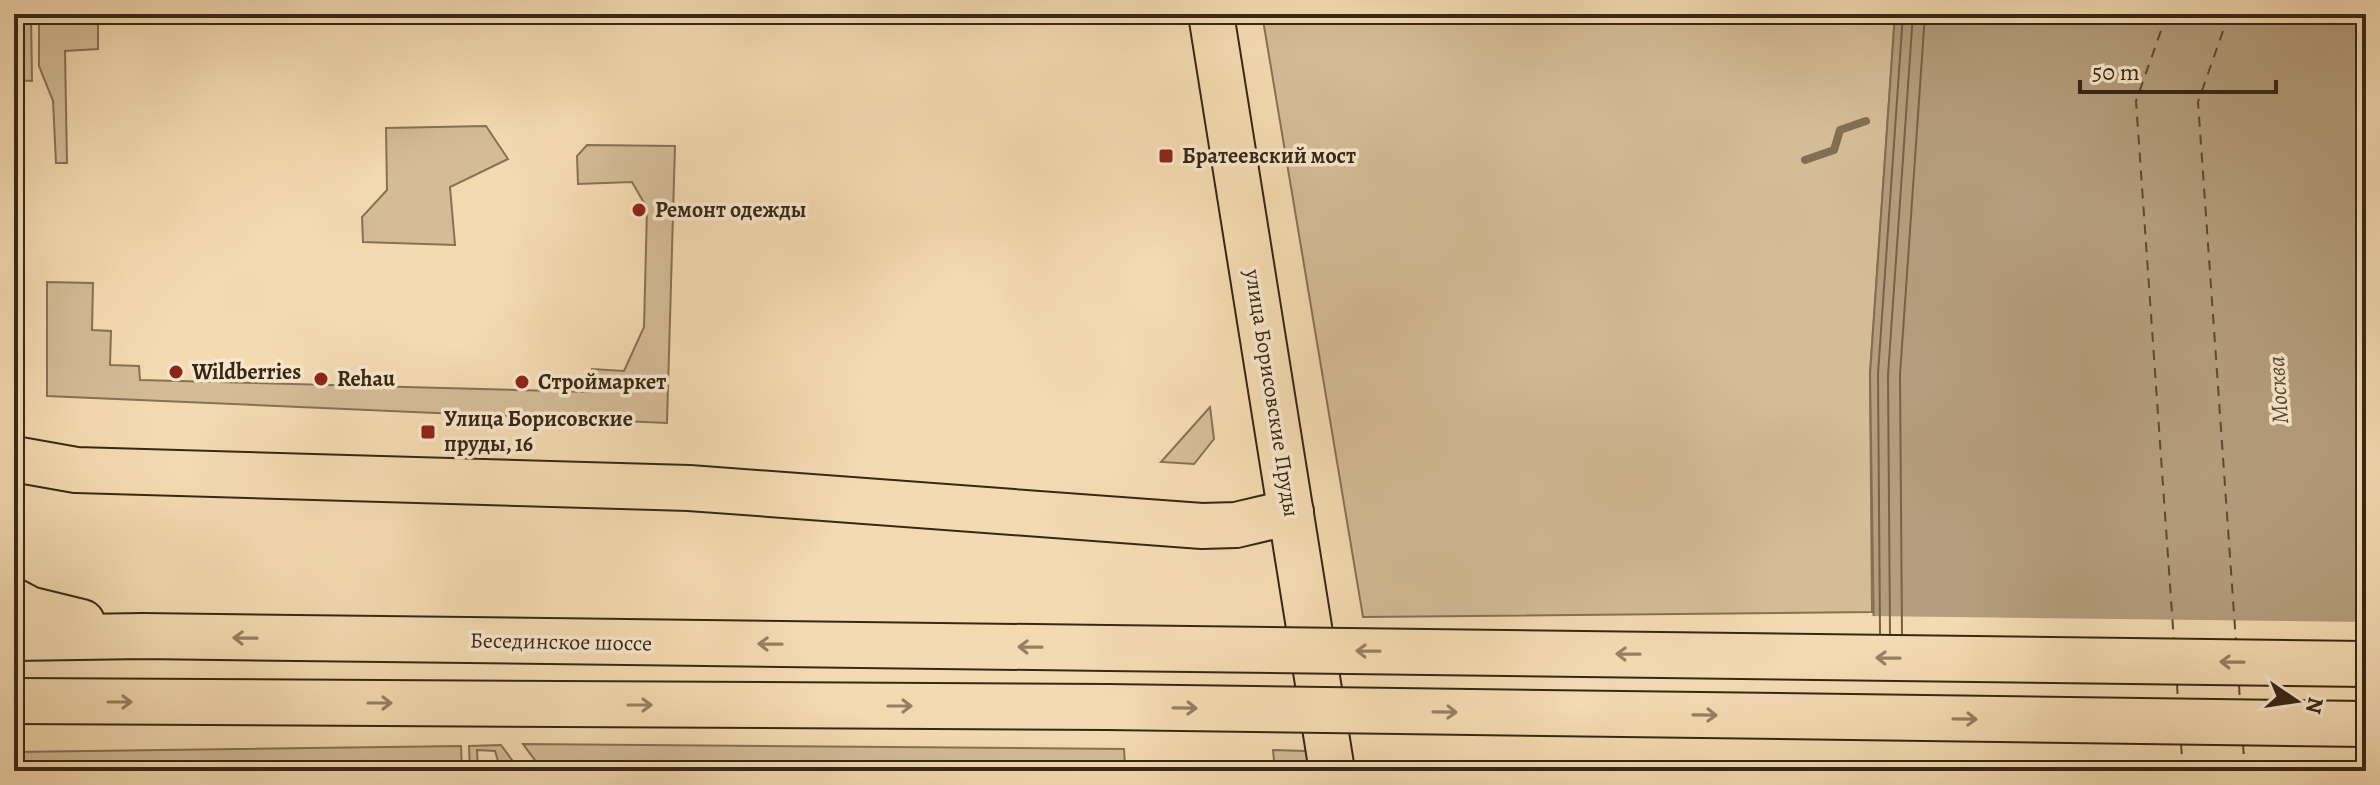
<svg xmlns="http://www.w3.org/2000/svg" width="2380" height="785" font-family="Alegreya,serif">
<rect width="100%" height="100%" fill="#f4dab1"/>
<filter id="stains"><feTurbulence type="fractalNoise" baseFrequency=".0025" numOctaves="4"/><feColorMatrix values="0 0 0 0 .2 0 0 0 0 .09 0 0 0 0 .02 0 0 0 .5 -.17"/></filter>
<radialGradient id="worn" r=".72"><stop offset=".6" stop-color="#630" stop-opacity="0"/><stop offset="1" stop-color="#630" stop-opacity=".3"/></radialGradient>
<g fill="#d4bc97" stroke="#867256" stroke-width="2">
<path d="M 14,14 L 31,14 L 32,81 L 14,80 Z"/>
<path d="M 39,14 L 98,14 L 98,49 L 65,51 L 67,163 L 56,163 L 53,101 L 39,66 Z"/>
<path d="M 1262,14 L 1895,14 L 1870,374 L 1872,612 L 1363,617 Z"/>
<path d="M 486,126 L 508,159 L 450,187 L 455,245 L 363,242 L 362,217 L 387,190 L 386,128 Z"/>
<path d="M 587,145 L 675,146 L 667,423 L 47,396 L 47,282 L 93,283 L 92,330 L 111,331 L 110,365 L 139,366 L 140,380 L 590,392 L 592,369 L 624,371 L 644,327 L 647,208 L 632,182 L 578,184 L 577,156 Z"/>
<path d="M 1210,407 L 1214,439 L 1194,464 L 1161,462 Z"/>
<path d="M 523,744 L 1124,749 L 1125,765 L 1230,771 L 543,771 Z"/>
<path d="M 501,745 L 520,771 L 501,771 L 495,751 L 477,750 L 478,771 L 470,771 L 469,746 Z"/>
<path d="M 461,746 L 462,771 L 14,771 L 14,752 Z"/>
<path d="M 1273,750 L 1306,751 L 1309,771 L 1275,771 Z"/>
</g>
<path fill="#b49d7c" stroke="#826e53" stroke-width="2" d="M 1895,14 L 2366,14 L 2366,771 L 1876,771 L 1870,374 Z"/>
<path fill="#f4dab1" d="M 1868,616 L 2366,622 L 2366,767 L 1871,761 Z"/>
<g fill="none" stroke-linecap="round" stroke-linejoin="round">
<g stroke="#766249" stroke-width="2">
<path d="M 1880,634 L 1878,374 L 1903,14"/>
<path d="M 1890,634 L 1888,375 L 1913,14"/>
<path d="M 1902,634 L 1900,375 L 1925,14"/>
</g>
<path stroke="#826e53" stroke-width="8" d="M 1805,160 L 1834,150 L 1840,130 L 1866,121"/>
<g stroke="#5c4a35" stroke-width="2" stroke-dasharray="10 8" stroke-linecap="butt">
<path d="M 2167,14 L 2136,101 L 2174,642"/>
<path d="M 2229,14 L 2198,102 L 2236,642"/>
<path d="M 2177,684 L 2178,702"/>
<path d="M 2239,685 L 2240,702"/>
<path d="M 2181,744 L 2183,771"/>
<path d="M 2243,744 L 2245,771"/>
</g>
<defs>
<g id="major">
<path d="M 1211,14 L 1332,771"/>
<path d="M 14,459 L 76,470 L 689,488 L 1202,526 L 1236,525 L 1291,512"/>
<path d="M 14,601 L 29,609 L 82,622"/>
<path d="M 14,638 L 143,636 L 1108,648"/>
<path d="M 14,701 L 1107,707"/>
</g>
</defs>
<use href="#major" stroke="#372716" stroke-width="48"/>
<use href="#major" stroke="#f4dab1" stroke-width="44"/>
<defs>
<g id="major-bridge">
<path d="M 1108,648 L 2366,664"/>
<path d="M 1107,707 L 2366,724"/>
</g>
</defs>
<use href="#major-bridge" stroke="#372716" stroke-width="48" stroke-linecap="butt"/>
<use href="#major-bridge" stroke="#f4dab1" stroke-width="44"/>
</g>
<defs><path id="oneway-shaft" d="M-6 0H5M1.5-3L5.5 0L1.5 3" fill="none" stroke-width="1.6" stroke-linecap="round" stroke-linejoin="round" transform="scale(2)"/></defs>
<g stroke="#968064">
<use href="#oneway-shaft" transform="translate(245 638) rotate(-179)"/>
<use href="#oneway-shaft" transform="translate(770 644) rotate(-179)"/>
<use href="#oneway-shaft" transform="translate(1030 647) rotate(-179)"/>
<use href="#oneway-shaft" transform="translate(1368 651) rotate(-179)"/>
<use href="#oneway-shaft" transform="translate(1628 654) rotate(-179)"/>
<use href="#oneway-shaft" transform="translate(1888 658) rotate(-179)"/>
<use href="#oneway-shaft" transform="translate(2232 662) rotate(-179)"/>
<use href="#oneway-shaft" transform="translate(120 702)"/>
<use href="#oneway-shaft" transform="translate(380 703)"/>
<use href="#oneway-shaft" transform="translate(640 705)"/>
<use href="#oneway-shaft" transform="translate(900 706)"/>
<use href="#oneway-shaft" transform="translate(1185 708) rotate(1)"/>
<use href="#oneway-shaft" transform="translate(1445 712) rotate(1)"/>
<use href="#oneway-shaft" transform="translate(1705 715) rotate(1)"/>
<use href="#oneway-shaft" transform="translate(1965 719) rotate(1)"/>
</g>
<g fill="#8f2418" stroke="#f8e7cc" stroke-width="3">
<rect x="1158" y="148" width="16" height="16" rx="4"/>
<circle cx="639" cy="210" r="8"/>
<circle cx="176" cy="372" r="8"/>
<circle cx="321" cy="379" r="8"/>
<circle cx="522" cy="382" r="8"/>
<rect x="420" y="424" width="16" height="16" rx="4"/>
</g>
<g text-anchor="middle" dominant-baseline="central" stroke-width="7" stroke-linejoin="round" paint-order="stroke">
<g font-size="22" font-weight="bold" fill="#372716" stroke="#f8e7cc" text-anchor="start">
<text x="1182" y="156">Братеевский мост</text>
<text x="655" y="210">Ремонт одежды</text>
<text x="192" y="372">Wildberries</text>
<text x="337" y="379">Rehau</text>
<text x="538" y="382">Строймаркет</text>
<text x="444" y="419">Улица Борисовские<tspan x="444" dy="25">пруды, 16</tspan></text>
</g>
<g font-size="22" fill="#372716" stroke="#f8e7cc">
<text transform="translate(1272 393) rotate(81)">улица Борисовские Пруды</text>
<text transform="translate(561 642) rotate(1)">Бесединское шоссе</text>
</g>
<g font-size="24" font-style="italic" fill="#5c4a35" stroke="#f8e7cc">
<text transform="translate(2278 390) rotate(-94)">Москва</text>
</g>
</g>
<rect width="2380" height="785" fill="none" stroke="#f4dab1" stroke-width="48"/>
<rect x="16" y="16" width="2348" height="753" fill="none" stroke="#372716" stroke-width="4"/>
<rect x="24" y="24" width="2332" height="737" fill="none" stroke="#372716" stroke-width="2"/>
<g transform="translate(2296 701) rotate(103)" stroke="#f8e7cc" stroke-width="6" paint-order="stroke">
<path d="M0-6L14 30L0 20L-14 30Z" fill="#372716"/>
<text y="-12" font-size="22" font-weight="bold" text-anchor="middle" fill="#372716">N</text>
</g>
<path d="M2080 80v12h196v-12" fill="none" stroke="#372716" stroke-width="4"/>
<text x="2092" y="80" font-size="24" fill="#372716" stroke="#f8e7cc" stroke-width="6" paint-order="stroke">50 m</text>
<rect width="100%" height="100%" filter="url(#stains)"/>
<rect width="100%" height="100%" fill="url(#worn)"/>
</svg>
